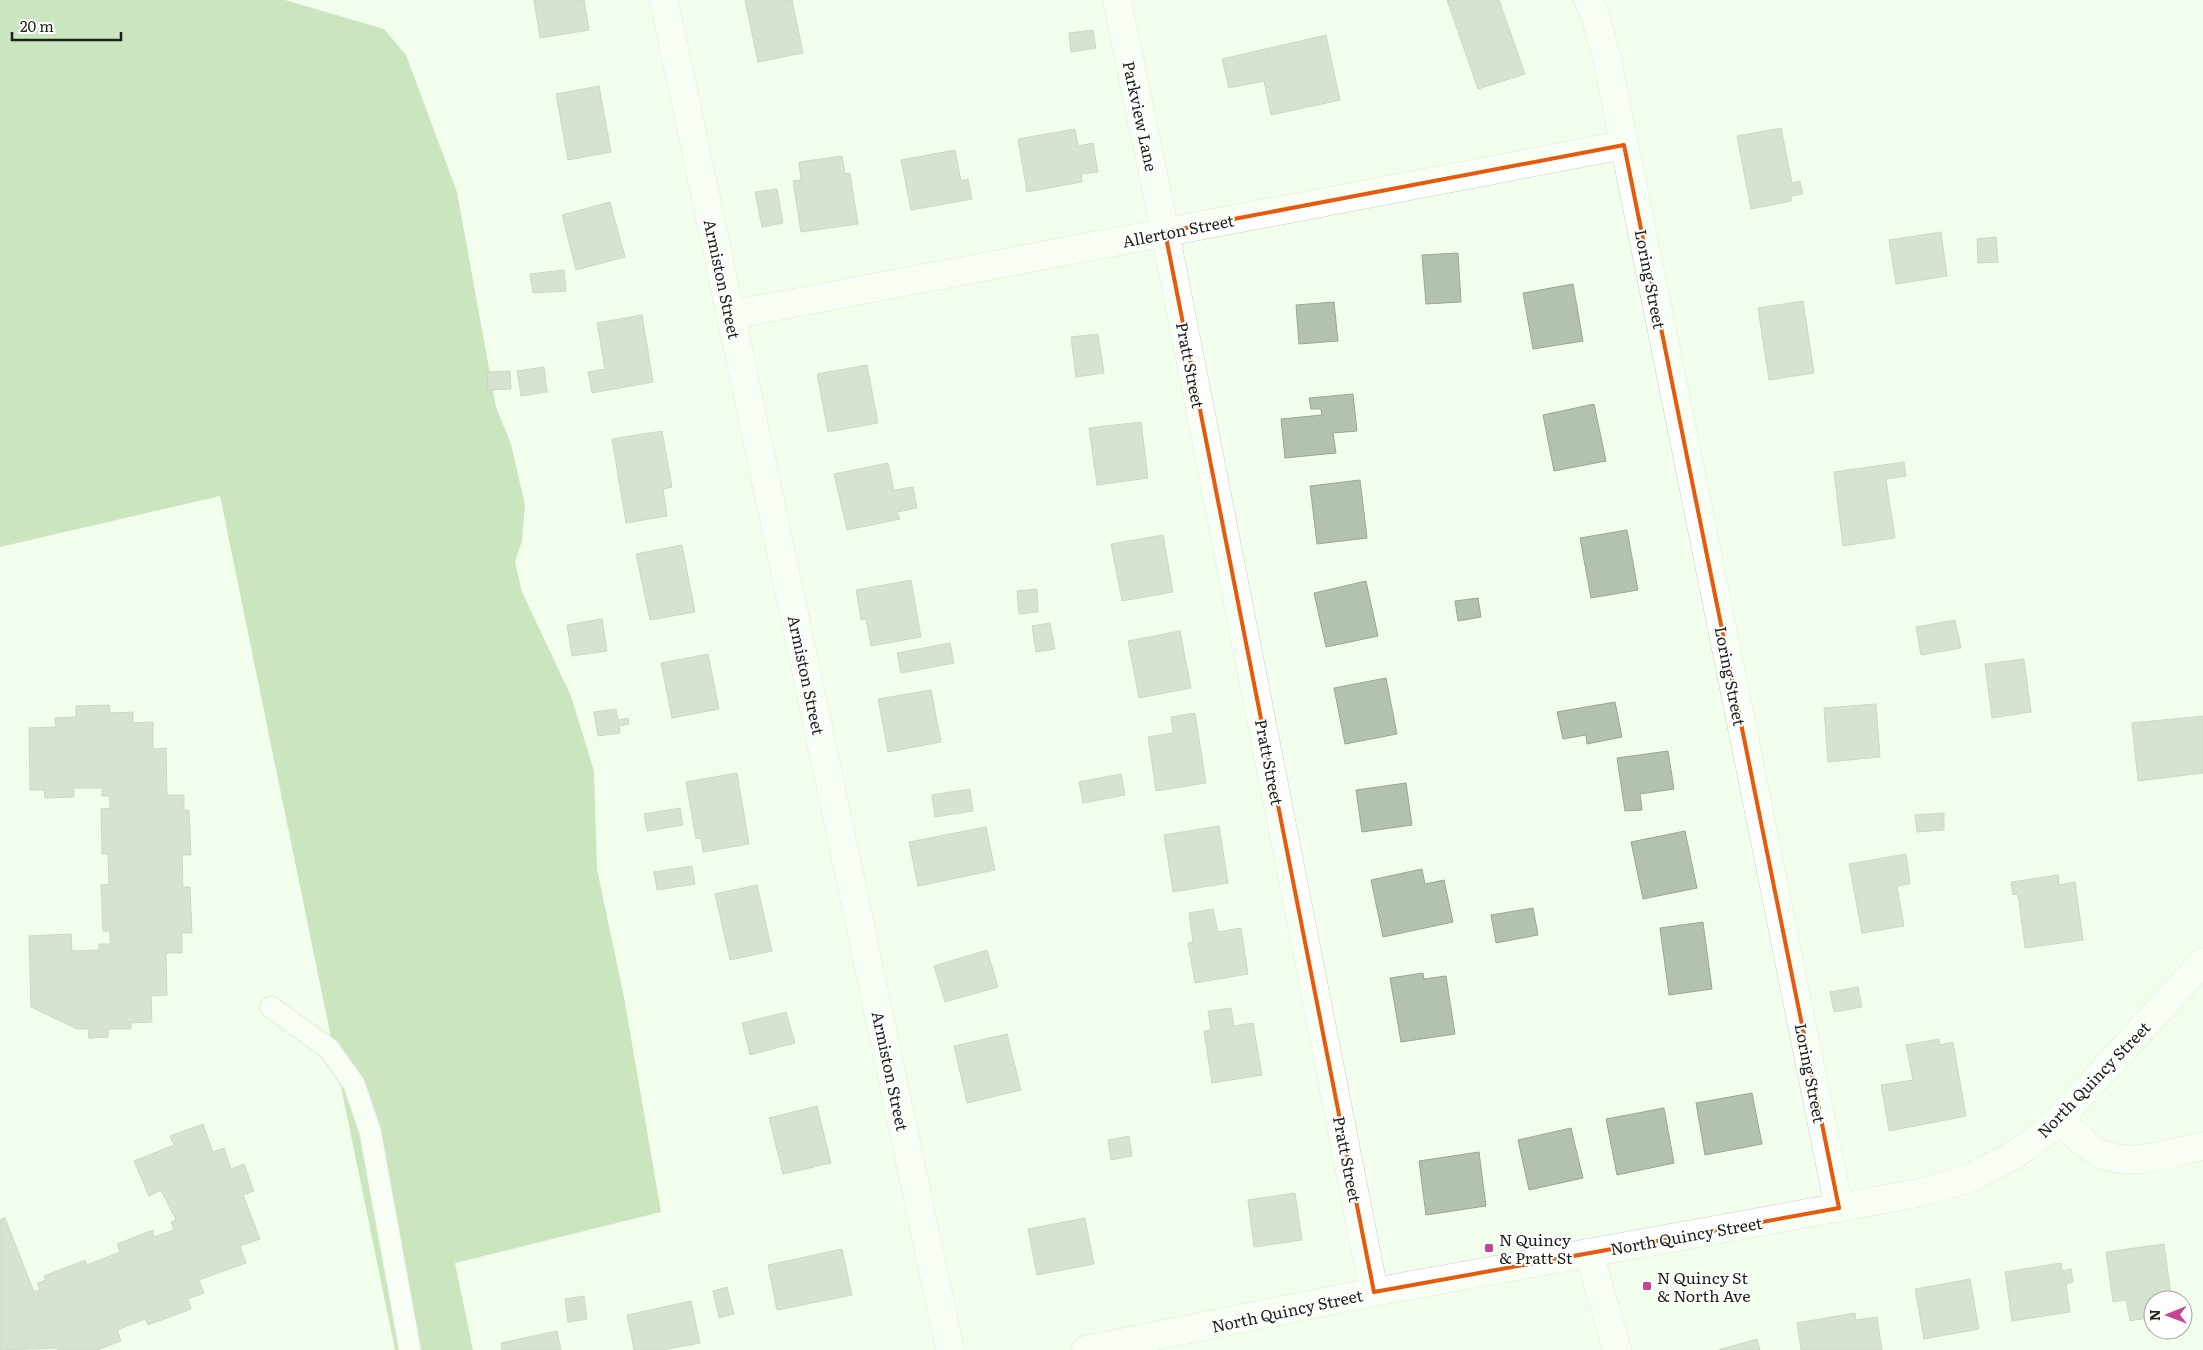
<svg xmlns="http://www.w3.org/2000/svg" width="2203" height="1350" font-family="Literata,serif">
<rect width="100%" height="100%" fill="#f2ffec"/>
<path fill="#9bc788" d="M 0,0 L 285,0 L 384,29 L 406,55 L 457,192 L 496,407 L 511,444 L 525,505 L 522,541 L 515,562 L 522,592 L 571,696 L 594,771 L 597,869 L 624,997 L 661,1212 L 455,1263 L 473,1350 L 395,1350 L 220,496 L 0,547 Z"/>
<g fill="#b3c2ad" stroke="#99a893">
<path d="M 534,0 L 584,0 L 589,30 L 540,38 Z"/>
<path d="M 745,0 L 792,0 L 803,53 L 758,62 Z"/>
<path d="M 1447,0 L 1499,0 L 1525,74 L 1478,89 Z"/>
<path d="M 1093,30 L 1096,48 L 1071,52 L 1069,33 Z"/>
<path d="M 1326,35 L 1340,100 L 1271,115 L 1264,81 L 1229,88 L 1222,59 Z"/>
<path d="M 599,86 L 611,152 L 568,160 L 556,94 Z"/>
<path d="M 1781,128 L 1792,183 L 1800,181 L 1803,194 L 1791,196 L 1791,201 L 1751,209 L 1737,136 Z"/>
<path d="M 1075,129 L 1078,146 L 1093,143 L 1098,172 L 1081,174 L 1082,182 L 1027,192 L 1018,139 Z"/>
<path d="M 955,150 L 961,181 L 968,179 L 972,199 L 911,210 L 901,160 Z"/>
<path d="M 842,156 L 845,174 L 850,173 L 858,224 L 801,232 L 793,181 L 801,180 L 799,162 Z"/>
<path d="M 777,189 L 783,223 L 762,227 L 755,192 Z"/>
<path d="M 610,202 L 625,257 L 576,270 L 562,215 Z"/>
<path d="M 1941,232 L 1947,276 L 1896,284 L 1889,240 Z"/>
<path d="M 1996,237 L 1998,262 L 1978,263 L 1977,239 Z"/>
<path d="M 1458,253 L 1461,302 L 1426,304 L 1422,255 Z"/>
<path d="M 564,270 L 566,291 L 533,293 L 530,274 Z"/>
<path d="M 1573,284 L 1583,341 L 1533,349 L 1523,293 Z"/>
<path d="M 1803,301 L 1814,373 L 1769,380 L 1758,308 Z"/>
<path d="M 1334,302 L 1338,341 L 1299,344 L 1296,305 Z"/>
<path d="M 642,315 L 653,382 L 592,393 L 588,372 L 605,369 L 597,323 Z"/>
<path d="M 1098,334 L 1104,373 L 1076,377 L 1071,337 Z"/>
<path d="M 867,365 L 878,423 L 828,432 L 817,374 Z"/>
<path d="M 544,367 L 547,392 L 521,396 L 517,371 Z"/>
<path d="M 510,371 L 511,389 L 488,390 L 487,372 Z"/>
<path d="M 1353,394 L 1357,431 L 1333,433 L 1336,453 L 1285,458 L 1281,419 L 1322,415 L 1321,409 L 1311,409 L 1309,398 Z"/>
<path d="M 1594,404 L 1606,461 L 1554,471 L 1543,415 Z"/>
<path d="M 1141,422 L 1148,478 L 1097,485 L 1089,428 Z"/>
<path d="M 662,431 L 672,487 L 663,489 L 667,516 L 626,523 L 612,439 Z"/>
<path d="M 1904,462 L 1906,476 L 1886,479 L 1895,538 L 1843,546 L 1834,472 Z"/>
<path d="M 888,463 L 894,490 L 913,487 L 917,508 L 897,512 L 900,519 L 847,530 L 834,474 Z"/>
<path d="M 1360,480 L 1367,538 L 1317,544 L 1310,486 Z"/>
<path d="M 1627,530 L 1638,590 L 1591,598 L 1580,538 Z"/>
<path d="M 1163,535 L 1173,592 L 1122,601 L 1111,544 Z"/>
<path d="M 682,545 L 695,612 L 650,620 L 636,554 Z"/>
<path d="M 911,580 L 921,637 L 871,646 L 866,619 L 861,620 L 856,590 Z"/>
<path d="M 1366,581 L 1378,636 L 1326,647 L 1314,593 Z"/>
<path d="M 1037,589 L 1038,612 L 1019,614 L 1017,591 Z"/>
<path d="M 1478,598 L 1481,617 L 1458,621 L 1455,601 Z"/>
<path d="M 602,619 L 607,651 L 572,656 L 567,625 Z"/>
<path d="M 1955,620 L 1961,648 L 1921,655 L 1916,627 Z"/>
<path d="M 1050,623 L 1055,649 L 1036,652 L 1032,626 Z"/>
<path d="M 1180,631 L 1191,688 L 1139,698 L 1128,641 Z"/>
<path d="M 950,643 L 954,663 L 901,673 L 897,653 Z"/>
<path d="M 708,654 L 719,709 L 672,718 L 661,663 Z"/>
<path d="M 2024,659 L 2031,712 L 1992,718 L 1985,664 Z"/>
<path d="M 1386,678 L 1397,734 L 1345,744 L 1334,688 Z"/>
<path d="M 931,690 L 941,742 L 888,752 L 878,699 Z"/>
<path d="M 1615,702 L 1622,737 L 1587,744 L 1586,735 L 1563,739 L 1557,712 Z"/>
<path d="M 1876,704 L 1880,757 L 1828,762 L 1824,708 Z"/>
<path d="M 109,705 L 110,713 L 133,712 L 133,723 L 153,722 L 153,749 L 166,748 L 167,795 L 184,795 L 184,810 L 189,810 L 191,855 L 182,855 L 183,887 L 190,887 L 192,933 L 182,933 L 182,953 L 166,953 L 167,995 L 151,996 L 152,1022 L 131,1023 L 131,1029 L 108,1029 L 108,1037 L 89,1038 L 88,1029 L 77,1029 L 31,1007 L 29,936 L 71,934 L 72,951 L 99,950 L 99,944 L 110,944 L 110,931 L 103,931 L 101,885 L 109,884 L 108,854 L 102,854 L 101,809 L 110,808 L 109,796 L 102,796 L 102,788 L 74,788 L 74,797 L 45,798 L 44,790 L 30,790 L 29,728 L 56,727 L 55,718 L 76,717 L 76,706 Z"/>
<path d="M 616,709 L 618,720 L 628,718 L 629,724 L 619,726 L 620,733 L 598,736 L 594,712 Z"/>
<path d="M 1195,713 L 1206,783 L 1156,791 L 1148,737 L 1173,733 L 1171,717 Z"/>
<path d="M 2203,716 L 2203,773 L 2138,781 L 2132,723 Z"/>
<path d="M 1668,751 L 1674,789 L 1640,794 L 1642,810 L 1625,811 L 1617,758 Z"/>
<path d="M 737,773 L 749,844 L 703,852 L 701,838 L 696,839 L 686,782 Z"/>
<path d="M 1121,774 L 1125,795 L 1083,803 L 1079,782 Z"/>
<path d="M 1406,783 L 1412,825 L 1362,832 L 1356,790 Z"/>
<path d="M 970,789 L 973,811 L 935,817 L 932,795 Z"/>
<path d="M 680,808 L 683,825 L 647,831 L 644,814 Z"/>
<path d="M 1944,813 L 1944,830 L 1917,832 L 1915,815 Z"/>
<path d="M 1219,826 L 1228,883 L 1173,892 L 1164,835 Z"/>
<path d="M 986,827 L 995,870 L 918,886 L 909,842 Z"/>
<path d="M 1685,831 L 1697,888 L 1643,899 L 1631,842 Z"/>
<path d="M 1906,854 L 1910,884 L 1897,886 L 1904,926 L 1862,933 L 1849,864 Z"/>
<path d="M 692,866 L 695,884 L 657,890 L 654,872 Z"/>
<path d="M 1422,869 L 1425,884 L 1444,880 L 1453,922 L 1383,937 L 1371,880 Z"/>
<path d="M 2058,875 L 2059,885 L 2075,882 L 2083,940 L 2025,948 L 2018,894 L 2013,895 L 2011,882 Z"/>
<path d="M 757,885 L 772,951 L 730,960 L 715,894 Z"/>
<path d="M 1533,908 L 1538,935 L 1496,943 L 1491,915 Z"/>
<path d="M 1213,909 L 1218,932 L 1241,928 L 1248,974 L 1195,983 L 1188,943 L 1193,942 L 1189,913 Z"/>
<path d="M 1703,922 L 1712,989 L 1669,995 L 1660,928 Z"/>
<path d="M 987,950 L 998,987 L 945,1002 L 934,966 Z"/>
<path d="M 1423,973 L 1424,979 L 1446,976 L 1455,1034 L 1401,1042 L 1390,978 Z"/>
<path d="M 1858,987 L 1862,1007 L 1834,1012 L 1830,992 Z"/>
<path d="M 1231,1008 L 1234,1026 L 1253,1023 L 1262,1075 L 1212,1083 L 1204,1031 L 1211,1030 L 1208,1011 Z"/>
<path d="M 786,1012 L 795,1043 L 750,1055 L 742,1023 Z"/>
<path d="M 1007,1034 L 1021,1090 L 967,1103 L 954,1046 Z"/>
<path d="M 1939,1039 L 1940,1045 L 1953,1042 L 1966,1116 L 1889,1131 L 1881,1085 L 1913,1080 L 1906,1045 Z"/>
<path d="M 1752,1093 L 1762,1144 L 1705,1155 L 1696,1103 Z"/>
<path d="M 817,1106 L 831,1163 L 783,1174 L 769,1118 Z"/>
<path d="M 1664,1108 L 1674,1163 L 1617,1175 L 1606,1119 Z"/>
<path d="M 203,1124 L 213,1152 L 224,1148 L 231,1169 L 244,1164 L 254,1191 L 243,1195 L 260,1239 L 240,1246 L 246,1263 L 199,1280 L 204,1293 L 188,1299 L 191,1309 L 148,1325 L 145,1319 L 117,1330 L 121,1341 L 97,1350 L 58,1350 L 57,1348 L 0,1350 L 0,1220 L 5,1218 L 34,1292 L 40,1290 L 37,1283 L 46,1280 L 44,1276 L 85,1260 L 87,1265 L 120,1252 L 117,1244 L 153,1230 L 154,1237 L 174,1230 L 171,1222 L 176,1220 L 161,1190 L 149,1196 L 134,1161 L 174,1145 L 170,1136 Z"/>
<path d="M 1571,1128 L 1583,1178 L 1529,1190 L 1518,1140 Z"/>
<path d="M 1129,1136 L 1132,1156 L 1111,1160 L 1108,1140 Z"/>
<path d="M 1479,1152 L 1486,1206 L 1426,1215 L 1419,1161 Z"/>
<path d="M 1295,1193 L 1302,1240 L 1254,1247 L 1248,1200 Z"/>
<path d="M 1085,1218 L 1094,1264 L 1037,1275 L 1028,1229 Z"/>
<path d="M 2164,1244 L 2171,1294 L 2153,1296 L 2153,1317 L 2130,1321 L 2126,1300 L 2113,1302 L 2106,1252 Z"/>
<path d="M 842,1249 L 852,1295 L 777,1310 L 768,1265 Z"/>
<path d="M 2061,1263 L 2062,1271 L 2071,1269 L 2073,1282 L 2066,1284 L 2070,1312 L 2012,1321 L 2005,1272 Z"/>
<path d="M 1970,1279 L 1979,1329 L 1924,1339 L 1915,1289 Z"/>
<path d="M 727,1287 L 734,1314 L 719,1318 L 713,1291 Z"/>
<path d="M 584,1296 L 587,1319 L 568,1322 L 565,1299 Z"/>
<path d="M 691,1301 L 700,1343 L 663,1350 L 634,1350 L 627,1315 Z"/>
<path d="M 1855,1313 L 1856,1320 L 1877,1317 L 1882,1350 L 1801,1350 L 1797,1323 Z"/>
<path d="M 557,1331 L 561,1350 L 502,1350 L 501,1343 Z"/>
<path d="M 1757,1339 L 1760,1350 L 1718,1350 Z"/>
</g>
<g fill="none" stroke-linecap="round" stroke-linejoin="round">
<defs>
<path id="lane" d="M 271,1007 L 329,1049 L 354,1084 L 370,1131 L 410,1350"/>
<g id="street">
<path d="M 664,0 L 950,1350"/>
<path d="M 1117,0 L 1165,232 L 1374,1292"/>
<path d="M 1588,0 L 1596,18 L 1608,63 L 1839,1208"/>
<path d="M 731,315 L 1624,145"/>
<path d="M 1589,1253 L 1617,1350"/>
</g>
<g id="secondary">
<path d="M 2060,1119 C 2072,1131 2087,1149 2104,1155 C 2135,1167 2173,1152 2203,1146"/>
<path d="M 1086,1350 L 1374,1292 L 1924,1192 L 1970,1178 L 2013,1156 L 2050,1129 L 2203,962"/>
</g>
</defs>
<use href="#lane" stroke="#c2d1bb" stroke-width="23"/>
<use href="#street" stroke="#c2d1bb" stroke-width="29"/>
<use href="#secondary" stroke="#c2d1bb" stroke-width="29"/>
<use href="#lane" stroke="#fff" stroke-width="21"/>
<use href="#street" stroke="#fff" stroke-width="28"/>
<use href="#secondary" stroke="#fff" stroke-width="28"/>
</g>
<path d="M0 0H2203V1350H0ZM 1624,145 L 1839,1208 L 1374,1292 L 1165,232 Z" fill="#f2ffec" fill-opacity=".55" fill-rule="evenodd"/>
<path fill="none" stroke="#e8590c" stroke-width="4" stroke-linejoin="round" d="M 1624,145 L 1839,1208 L 1374,1292 L 1165,232 Z"/>
<g fill="#c44693" stroke="#fff" stroke-width="2">
<rect x="1484" y="1243" width="10" height="10" rx="2.5"/>
<rect x="1642" y="1281" width="10" height="10" rx="2.5"/>
</g>
<g text-anchor="middle" dominant-baseline="central" stroke-width="4" stroke-linejoin="round" paint-order="stroke">
<g font-size="16" fill="#1c221a" stroke="#fff">
<text transform="translate(1141 116) rotate(78)">Parkview Lane</text>
<text transform="translate(1178 230) rotate(-11)">Allerton Street</text>
<text transform="translate(723 279) rotate(78)">Armiston Street</text>
<text transform="translate(1651 279) rotate(79)">Loring Street</text>
<text transform="translate(1191 365) rotate(79)">Pratt Street</text>
<text transform="translate(807 675) rotate(78)">Armiston Street</text>
<text transform="translate(1731 676) rotate(79)">Loring Street</text>
<text transform="translate(1270 762) rotate(79)">Pratt Street</text>
<text transform="translate(891 1071) rotate(78)">Armiston Street</text>
<text transform="translate(1811 1073) rotate(79)">Loring Street</text>
<text transform="translate(2093 1079) rotate(-46)">North Quincy Street</text>
<text transform="translate(1348 1159) rotate(79)">Pratt Street</text>
<text transform="translate(1686 1235) rotate(-10)">North Quincy Street</text>
<text transform="translate(1287 1310) rotate(-12)">North Quincy Street</text>
</g>
<g font-size="16" fill="#1c221a" stroke="#fff" text-anchor="start">
<text x="1499" y="1239">N Quincy<tspan x="1499" dy="18">&amp; Pratt St</tspan></text>
<text x="1657" y="1277">N Quincy St<tspan x="1657" dy="18">&amp; North Ave</tspan></text>
</g>
</g>
<g transform="translate(2168 1315) rotate(269)"><circle r="24" fill="#ffffff" stroke="#a4a7a3"/>
<path d="M0-4L9 19L0 12L-9 19Z" fill="#c44693"/>
<text y="-8" font-size="14" font-weight="bold" text-anchor="middle" fill="#1c221a">N</text>
</g>
<path d="M12 32v8h109v-8" fill="none" stroke="#1c221a" stroke-width="2.5"/>
<text x="20" y="32" font-size="15" fill="#1c221a" stroke="#ffffff" stroke-width="4" paint-order="stroke">20 m</text>
</svg>
